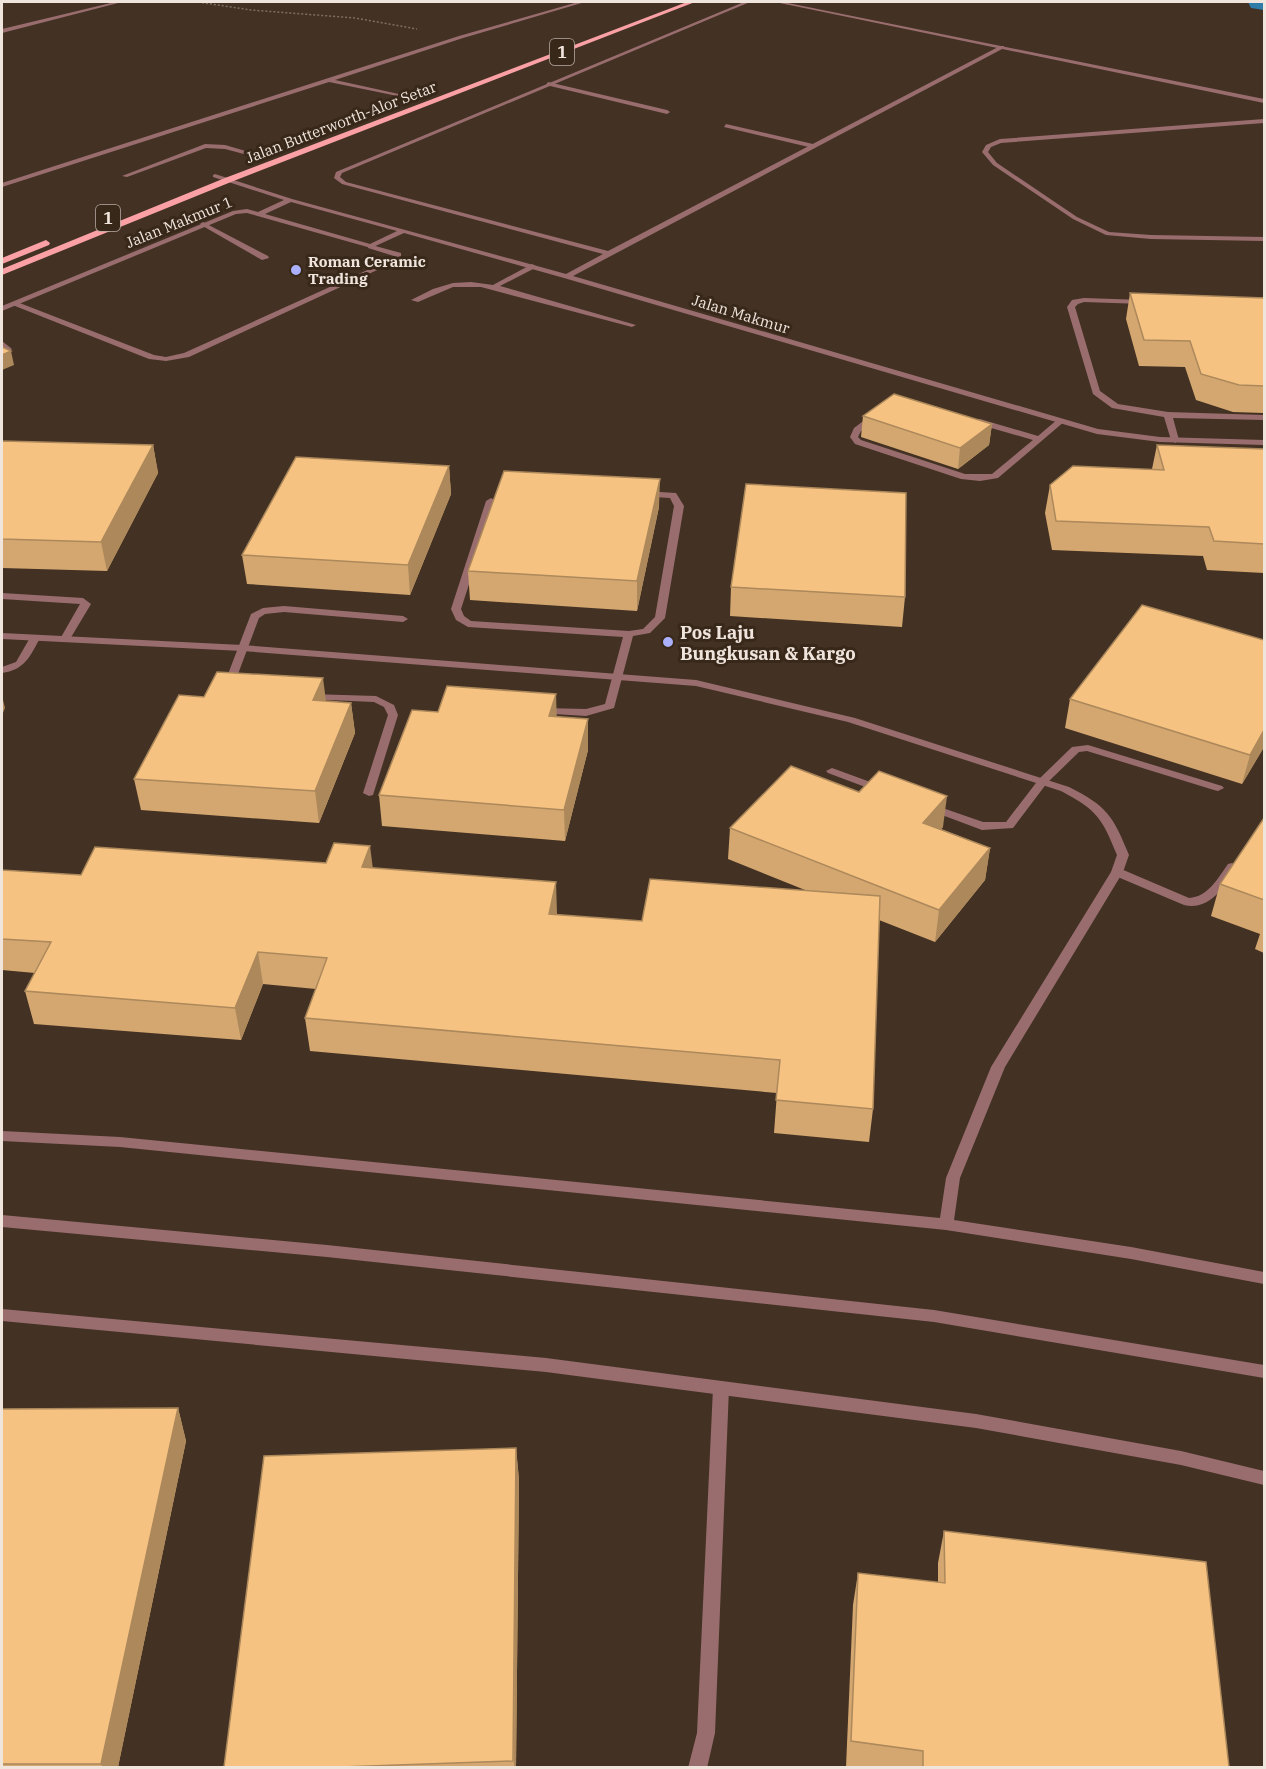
<svg xmlns="http://www.w3.org/2000/svg" width="1266" height="1769" font-family="'IBM Plex Serif',serif">
<rect width="100%" height="100%" fill="#433224"/>
<g fill="none" stroke-linecap="round" stroke-linejoin="round">
<path fill="#307ca8" fill-rule="evenodd" d="M 1248,2 L 1264,2 L 1264,10 L 1251,8 Z"/>
<path stroke="#7e6f63" stroke-width="1.5" stroke-dasharray="2 2" stroke-linecap="butt" d="M 198,2 L 251,10 L 355,18 L 417,29"/>
<g fill="#996d6e" fill-rule="evenodd">
<path d="M 775,2 L 783,2 L 1264,99 L 1264,103 Z"/>
<path d="M 548,82 L 667,110 L 670,112 L 667,114 L 546,85 Z"/>
<path d="M 1264,119 L 1264,123 L 1001,143 L 991,147 L 988,152 L 997,163 L 1077,217 L 1109,232 L 1151,235 L 1264,237 L 1264,241 L 1151,239 L 1106,235 L 1073,219 L 993,165 L 982,152 L 986,145 L 1000,139 Z"/>
<path d="M 726,124 L 813,144 L 816,146 L 813,148 L 724,127 Z"/>
<path d="M 205,144 L 225,145 L 266,157 L 263,159 L 225,149 L 206,148 L 127,177 L 122,176 Z"/>
<path d="M 203,222 L 268,256 L 269,258 L 262,260 L 201,225 L 200,224 Z"/>
<path d="M 368,244 L 401,253 L 401,259 L 189,357 L 166,361 L 149,359 L 10,304 L 17,302 L 154,355 L 166,357 L 184,353 L 394,258 L 394,256 L 368,248 Z"/>
<path d="M 532,264 L 536,266 L 535,268 L 500,286 L 636,325 L 632,327 L 481,287 L 453,287 L 418,302 L 411,300 L 433,289 L 453,283 L 471,282 L 493,285 Z"/>
<path d="M 1084,298 L 1143,300 L 1147,302 L 1143,304 L 1084,302 L 1078,304 L 1075,307 L 1100,391 L 1118,404 L 1168,412 L 1264,415 L 1264,420 L 1173,418 L 1179,440 L 1175,443 L 1171,440 L 1164,417 L 1112,408 L 1093,394 L 1067,307 L 1072,300 Z"/>
<path d="M 2,341 L 12,349 L 2,357 L 2,351 L 4,349 L 2,347 Z"/>
<path d="M 870,416 L 877,418 L 861,431 L 858,437 L 861,440 L 965,474 L 992,474 L 1033,440 L 974,423 L 974,419 L 980,419 L 1038,436 L 1058,419 L 1065,421 L 998,478 L 980,481 L 961,479 L 855,444 L 850,437 L 854,428 Z"/>
<path d="M 643,491 L 676,493 L 684,506 L 665,618 L 650,633 L 633,636 L 614,708 L 586,716 L 538,713 L 537,711 L 538,709 L 542,708 L 586,709 L 605,704 L 623,637 L 468,627 L 456,620 L 451,609 L 486,501 L 491,498 L 496,501 L 461,609 L 464,616 L 471,621 L 629,631 L 643,629 L 655,617 L 674,506 L 670,498 L 640,496 L 640,492 Z"/>
<path d="M 2,593 L 83,598 L 91,604 L 70,639 L 65,642 L 60,639 L 80,604 L 2,599 Z"/>
<path d="M 284,606 L 403,616 L 408,619 L 403,622 L 284,612 L 265,614 L 259,618 L 235,682 L 236,686 L 235,688 L 227,688 L 225,682 L 251,614 L 263,608 Z"/>
<path d="M 35,635 L 40,638 C 30,657 24,670 2,673 L 2,667 L 16,662 L 31,636 Z"/>
<path d="M 310,694 L 376,696 L 394,705 L 398,715 L 373,795 L 369,796 L 363,793 L 388,715 L 384,707 L 374,702 L 306,699 L 305,697 L 306,695 Z"/>
<path d="M 1088,745 L 1222,786 L 1224,788 L 1218,791 L 1214,790 L 1087,751 L 1079,752 L 1047,783 L 1013,828 L 982,830 L 926,809 L 924,807 L 926,805 L 934,805 L 983,822 L 1006,822 L 1039,779 L 1072,747 Z"/>
<path d="M 832,768 L 884,787 L 886,789 L 884,791 L 876,791 L 828,773 L 826,771 Z"/>
<path d="M 1232,863 L 1238,867 C 1225,886 1210,911 1184,905 L 1113,875 L 1111,872 L 1117,868 L 1121,869 L 1189,898 C 1208,897 1218,878 1228,864 Z"/>
<path d="M 721,1381 L 727,1383 L 729,1388 L 715,1733 L 707,1768 L 688,1768 L 697,1733 L 713,1388 L 715,1383 Z"/>
</g>
<g fill="#996d6e" fill-rule="evenodd">
<path d="M 115,2 L 122,2 L 2,33 L 2,29 Z"/>
<path d="M 578,2 L 585,2 L 463,38 L 335,80 L 417,98 L 417,100 L 329,82 L 2,187 L 2,183 L 459,36 Z"/>
<path d="M 744,2 L 750,2 L 342,173 L 340,177 L 346,182 L 608,251 L 1000,46 L 1004,46 L 1004,48 L 573,276 L 1098,429 L 1160,437 L 1264,440 L 1264,445 L 1160,442 L 1097,434 L 564,278 L 404,233 L 371,248 L 247,213 L 236,214 L 2,311 L 2,306 L 233,211 L 247,209 L 258,212 L 284,200 L 213,177 L 213,175 L 215,174 L 292,199 L 566,274 L 603,254 L 342,184 L 334,178 L 336,172 ZM 291,202 L 397,231 L 370,244 L 265,214 Z"/>
<path d="M 2,633 L 242,645 L 696,680 L 855,718 L 1069,787 C 1107,806 1113,816 1129,855 L 1123,872 L 1005,1067 L 960,1178 L 954,1220 L 1131,1247 L 1264,1272 L 1264,1284 L 1131,1259 L 946,1230 L 120,1147 L 2,1141 L 2,1131 L 120,1137 L 940,1218 L 946,1178 L 991,1067 L 1111,872 L 1117,855 C 1102,818 1097,810 1061,791 L 848,722 L 696,686 L 242,651 L 2,639 Z"/>
<path d="M 2,1215 L 327,1245 L 934,1310 L 1264,1365 L 1264,1378 L 934,1322 L 327,1257 L 2,1227 Z"/>
<path d="M 2,1309 L 546,1358 L 976,1414 L 1181,1451 L 1264,1471 L 1264,1485 L 1181,1465 L 976,1428 L 546,1372 L 2,1321 Z"/>
</g>
<g fill="#fba1a6" fill-rule="evenodd">
<path d="M 687,2 L 695,2 L 231,182 L 2,275 L 2,269 L 225,178 Z"/>
<path d="M 46,240 L 50,243 L 49,245 L 2,264 L 2,258 Z"/>
</g>
</g>
<g fill="#d4a770">
<path d="M 1130,293 L 1264,298 L 1264,413 L 1233,412 L 1196,400 L 1185,367 L 1139,366 L 1126,319 Z"/>
<path d="M 863,416 L 992,424 L 989,445 L 958,469 L 861,437 Z"/>
<path d="M 2,441 L 153,445 L 158,473 L 107,571 L 2,568 Z"/>
<path d="M 1157,445 L 1264,449 L 1264,573 L 1207,570 L 1203,556 L 1052,550 L 1045,513 L 1050,485 L 1152,469 Z"/>
<path d="M 449,466 L 451,494 L 410,595 L 247,584 L 242,555 Z"/>
<path d="M 659,507 L 637,611 L 470,600 L 468,571 Z"/>
<path d="M 731,587 L 905,597 L 902,627 L 730,616 Z"/>
<path d="M 1264,640 L 1264,747 L 1242,784 L 1065,728 L 1070,699 Z"/>
<path d="M 556,694 L 556,717 L 588,750 L 565,841 L 382,826 L 379,795 L 438,712 Z"/>
<path d="M 204,697 L 351,703 L 355,733 L 319,823 L 141,810 L 134,779 Z"/>
<path d="M 1264,818 L 1264,953 L 1255,949 L 1260,934 L 1211,916 L 1220,884 Z"/>
<path d="M 943,827 L 941,829 L 990,848 L 985,880 L 935,942 L 879,920 L 873,1109 L 869,1142 L 774,1133 L 777,1093 L 310,1051 L 305,1018 L 316,989 L 263,984 L 241,1040 L 34,1024 L 25,991 L 35,973 L 2,970 L 2,870 L 81,875 L 373,868 L 557,915 L 642,921 L 805,890 L 728,859 L 730,828 Z"/>
<path d="M 178,1408 L 186,1441 L 118,1767 L 2,1767 L 2,1409 Z"/>
<path d="M 516,1448 L 519,1480 L 516,1767 L 224,1767 Z"/>
<path d="M 944,1531 L 1229,1767 L 846,1767 L 853,1605 L 858,1573 L 938,1583 L 938,1563 Z"/>
</g>
<g fill="#ac885b">
<path d="M 11,351 L 14,365 L 2,370 L 2,355 Z"/>
<path d="M 992,424 L 989,445 L 958,469 L 960,448 Z"/>
<path d="M 153,445 L 158,473 L 107,571 L 101,542 Z"/>
<path d="M 449,466 L 451,494 L 410,595 L 408,565 Z"/>
<path d="M 660,479 L 659,507 L 637,611 L 637,581 Z"/>
<path d="M 323,678 L 327,709 L 313,700 Z"/>
<path d="M 556,694 L 557,724 L 549,716 Z"/>
<path d="M 2,696 L 5,708 L 2,715 Z"/>
<path d="M 351,703 L 355,733 L 319,823 L 315,791 Z"/>
<path d="M 588,719 L 588,750 L 565,841 L 564,810 Z"/>
<path d="M 1264,730 L 1264,747 L 1242,784 L 1250,755 Z"/>
<path d="M 947,796 L 943,827 L 919,854 L 923,823 Z"/>
<path d="M 370,846 L 374,877 L 362,867 Z"/>
<path d="M 990,848 L 985,880 L 935,942 L 939,910 Z"/>
<path d="M 556,882 L 557,914 L 550,946 L 549,914 Z"/>
<path d="M 258,952 L 263,984 L 241,1040 L 235,1008 Z"/>
<path d="M 178,1408 L 186,1441 L 118,1767 L 102,1767 L 101,1764 Z"/>
<path d="M 516,1448 L 519,1480 L 516,1767 L 514,1767 Z"/>
</g>
<g fill="#f6c282" stroke="#ac885b" stroke-width="1.5">
<path d="M 1130,293 L 1264,298 L 1264,386 L 1239,385 L 1201,374 L 1190,341 L 1144,340 Z"/>
<path d="M 2,347 L 11,351 L 2,355 Z"/>
<path d="M 894,394 L 992,424 L 960,448 L 863,416 Z"/>
<path d="M 2,441 L 153,445 L 101,542 L 2,539 Z"/>
<path d="M 1157,445 L 1264,449 L 1264,544 L 1214,541 L 1209,527 L 1056,521 L 1050,485 L 1073,466 L 1164,470 Z"/>
<path d="M 296,457 L 449,466 L 408,565 L 242,555 Z"/>
<path d="M 504,471 L 660,479 L 637,581 L 468,571 Z"/>
<path d="M 746,484 L 906,493 L 905,597 L 731,587 Z"/>
<path d="M 1142,605 L 1264,640 L 1264,730 L 1250,755 L 1070,699 Z"/>
<path d="M 217,672 L 323,678 L 313,700 L 351,703 L 315,791 L 134,779 L 179,695 L 204,697 Z"/>
<path d="M 447,686 L 556,694 L 549,716 L 588,719 L 564,810 L 379,795 L 412,710 L 438,712 Z"/>
<path d="M 791,766 L 859,792 L 879,771 L 947,796 L 923,823 L 990,848 L 939,910 L 730,828 Z"/>
<path d="M 1264,818 L 1264,900 L 1220,884 Z"/>
<path d="M 334,843 L 370,846 L 362,867 L 556,882 L 549,914 L 642,921 L 650,879 L 880,896 L 873,1109 L 776,1100 L 780,1060 L 305,1018 L 327,958 L 258,952 L 235,1008 L 25,991 L 51,942 L 2,939 L 2,870 L 81,875 L 95,847 L 326,863 Z"/>
<path d="M 178,1408 L 101,1764 L 2,1764 L 2,1409 Z"/>
<path d="M 516,1448 L 513,1761 L 341,1767 L 224,1767 L 264,1456 Z"/>
<path d="M 944,1531 L 1206,1562 L 1229,1767 L 923,1767 L 923,1751 L 851,1741 L 858,1573 L 945,1583 Z"/>
</g>
<g fill="#aab0fb" stroke="#38281a" stroke-width="2">
<circle cx="296" cy="270" r="6"/>
<circle cx="668" cy="642" r="6"/>
</g>
<g text-anchor="middle" dominant-baseline="central" stroke-width="6" stroke-linejoin="round" paint-order="stroke">
<g font-size="15" fill="#f0e5dd" stroke="#38281a">
<text transform="translate(341 122) rotate(-21)">Jalan Butterworth-Alor Setar</text>
<text transform="translate(179 222) rotate(-22)">Jalan Makmur 1</text>
<text transform="translate(741 314) rotate(17)">Jalan Makmur</text>
</g>
<g font-size="15" font-weight="bold" fill="#f0e5dd" stroke="#38281a" text-anchor="start">
<text x="308" y="261">Roman Ceramic<tspan x="308" dy="17">Trading</tspan></text>
</g>
<g fill="#38281a" stroke="#b9aca2" stroke-width="1.5">
<rect x="550" y="39" width="24" height="26" rx="4.5"/>
<rect x="96" y="205" width="24" height="26" rx="4.5"/>
</g>
<g font-size="16" font-weight="bold" fill="#f0e5dd">
<text x="562" y="52">1</text>
<text x="108" y="218">1</text>
</g>
<g font-size="18" font-weight="bold" fill="#f0e5dd" stroke="#38281a" text-anchor="start">
<text x="680" y="632">Pos Laju<tspan x="680" dy="21">Bungkusan &amp; Kargo</tspan></text>
</g>
</g>
<rect width="1266" height="1769" fill="none" stroke="#f0e5dd" stroke-width="6"/>
</svg>
